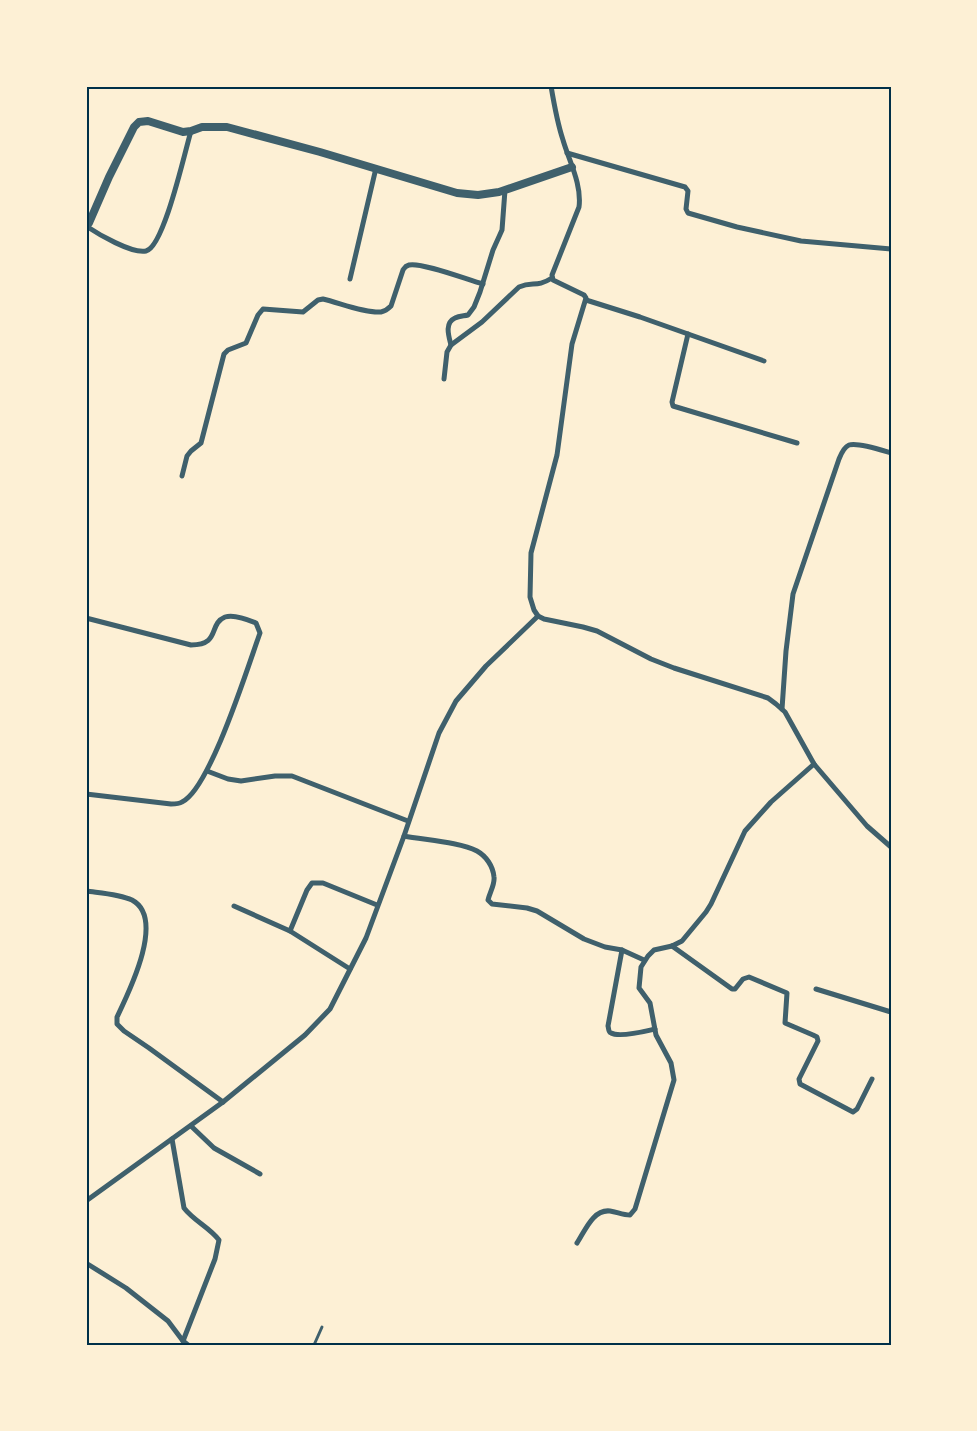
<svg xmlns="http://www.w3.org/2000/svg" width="977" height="1431" font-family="'Exo 2',sans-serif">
<rect width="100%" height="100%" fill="#fdf0d5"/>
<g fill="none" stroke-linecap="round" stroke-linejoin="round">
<path stroke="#3f606c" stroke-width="3" d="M 314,1345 L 322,1327"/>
<g stroke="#3f606c" stroke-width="5">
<path d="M 551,86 C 554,104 557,122 563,140 C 569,161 582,184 579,207 L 552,275 L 553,280 L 584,295 L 586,298 L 572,344 L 557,455 L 531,553 L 530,597 L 534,610 L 538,616 L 544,619 L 583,627 L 597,631 L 651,659 L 674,668 L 768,698 L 776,704 L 785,712 L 814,764 L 867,826 L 891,847"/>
<path d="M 567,153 L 685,187 L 688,191 L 686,209 L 688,213 L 737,227 L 801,241 L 891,249"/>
<path d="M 86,226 C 98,234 132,254 146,251 C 164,247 185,151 191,131"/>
<path d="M 350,279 L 376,168"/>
<path d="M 586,300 L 640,317 L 764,361"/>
<path d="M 688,334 L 672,402 L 673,406 L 797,443"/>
<path d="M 451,345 C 449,337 444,323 455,318 C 459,316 464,316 468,315 L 474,307 L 480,292 L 493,250 L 502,230 L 505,190"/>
<path d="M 444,379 L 447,352 L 451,345 L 482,322 L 519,287 C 533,281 536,288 552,278"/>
<path d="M 182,476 L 187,456 L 191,451 L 201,443 L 224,354 L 228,350 L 246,343 L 258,315 L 263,309 L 303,312 L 318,300 L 323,299 C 340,303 364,313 381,312 C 386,311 388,309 391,306 L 403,270 C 405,267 405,266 409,265 C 422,262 468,280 483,284"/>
<path d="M 86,618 L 191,645 C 221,645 208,624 225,617 C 234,614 249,620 256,623 L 260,633 C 248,666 210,789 182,802 C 179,804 174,804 171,804 L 86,794"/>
<path d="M 782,709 L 786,651 L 793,594 L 839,459 C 841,454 844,447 849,445 C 858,442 881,450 891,453"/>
<path d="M 207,771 L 228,779 L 241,781 L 275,776 L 292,776 L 408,821"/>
<path d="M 404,836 C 424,840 460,842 477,851 C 486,856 493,866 494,877 C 495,884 490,892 488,900 L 492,904 L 527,908 L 537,911 L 584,939 L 605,947 L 622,950 L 644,960"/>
<path d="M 86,891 C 100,893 119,894 132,900 C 166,918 129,992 117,1017 L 117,1024 L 124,1031 L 149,1048 L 223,1102"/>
<path d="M 234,906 L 290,931 L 350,969"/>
<path d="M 290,931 L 307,890 L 312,883 L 323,883 L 377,905"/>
<path d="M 672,946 L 732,989 L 735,989 L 743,979 L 749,977 L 787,993 L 785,1023 L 813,1035 L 817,1037 L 818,1041 L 799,1079 L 800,1084 L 853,1112 L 857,1109 L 872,1079"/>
<path d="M 622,950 L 608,1026 C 609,1029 608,1032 611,1033 C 620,1038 646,1031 655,1029"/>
<path d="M 816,989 L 891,1012"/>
<path d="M 191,1126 L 214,1148 L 260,1174"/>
<path d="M 172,1139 L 184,1208 C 194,1221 209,1227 219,1240 L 215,1259 L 183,1341"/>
<path d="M 86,1201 L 223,1102 L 305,1035 L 330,1009 L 366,938 L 404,836 L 439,733 L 456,701 L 486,666 L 538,616"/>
<path d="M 577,1243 C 585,1231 593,1209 610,1211 C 617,1212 623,1215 630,1215 L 635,1209 L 674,1080 L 671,1063 L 656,1035 L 650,1003 L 639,988 L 641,967 L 648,956 L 654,950 L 672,946 L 682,941 L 706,912 L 711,904 L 745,831 L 771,802 L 814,764"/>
<path d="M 86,1263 L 126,1288 L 168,1321 L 183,1341 L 188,1345"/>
</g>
<path stroke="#3f606c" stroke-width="8" d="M 86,226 L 89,223 L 109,177 L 134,127 L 139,122 L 148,121 L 183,132 L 191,131 L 202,127 L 227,127 L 320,152 L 457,193 L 478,195 L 499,192 L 572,167"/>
</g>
<rect width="977" height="1431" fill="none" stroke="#fdf0d5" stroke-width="175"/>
<rect x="88" y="88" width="802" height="1256" fill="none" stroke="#003049" stroke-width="2"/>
</svg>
